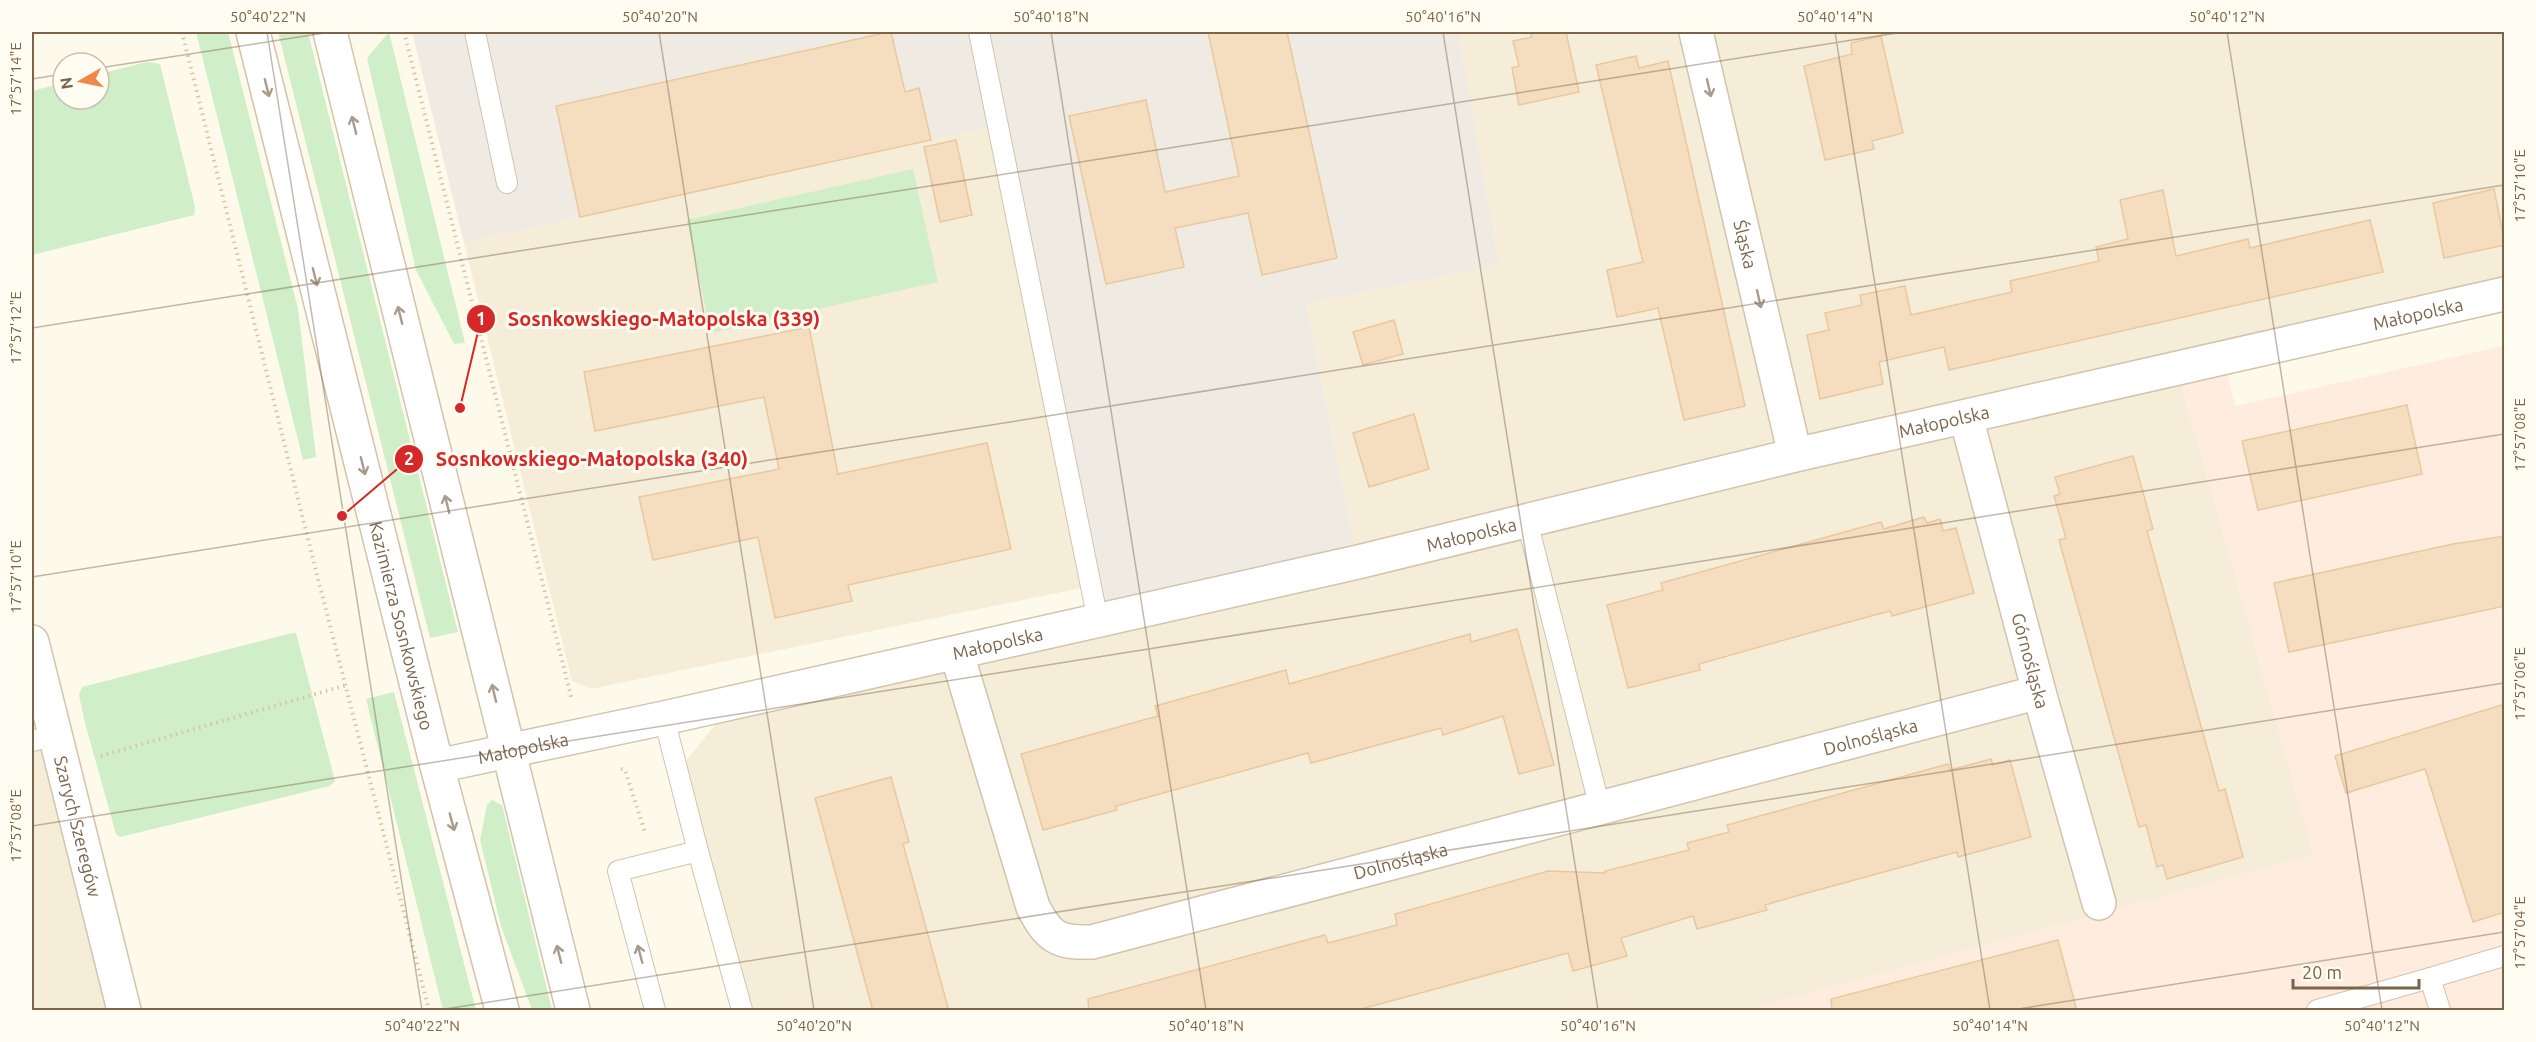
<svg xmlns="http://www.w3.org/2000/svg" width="2536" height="1042" font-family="Ubuntu,sans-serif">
<rect width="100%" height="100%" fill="#fefaeb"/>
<g fill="#f6edd8">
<path d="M 1459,32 L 2504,32 L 2504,294 L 2177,369 L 2314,855 L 1748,1010 L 742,1010 L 677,772 L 733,703 L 1358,562 L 1306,304 L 1498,265 Z"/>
<path d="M 998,124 L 1091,586 L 591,689 L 572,681 L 464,243 Z"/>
<path d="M 55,735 L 124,1010 L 32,1010 L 32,741 Z"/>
</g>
<path fill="#feedde" d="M 2504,346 L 2504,1010 L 1748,1010 L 2313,855 L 2177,369 L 2224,358 L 2235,406 Z"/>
<path fill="#efebe3" d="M 412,32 L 1459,32 L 1499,265 L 1306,304 L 1358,562 L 1098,621 L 998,125 L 464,243 Z"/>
<g fill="#d0eec7">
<path d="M 196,32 L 228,32 L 298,309 L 316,457 L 303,460 Z"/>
<path d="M 278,32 L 308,32 L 458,632 L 430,638 Z"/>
<path d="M 389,32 L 465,343 L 454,344 L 416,270 L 367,58 Z"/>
<path d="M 147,62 L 160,64 L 195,207 L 194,215 L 32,255 L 32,91 L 63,83 L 63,99 L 99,99 L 99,74 Z"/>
<path d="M 913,169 L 938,282 L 711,333 L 687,220 Z"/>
<path d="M 292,633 L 296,633 L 335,781 L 330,786 L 120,837 L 116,834 L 85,723 L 79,695 L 82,687 Z"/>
<path d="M 394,692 L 476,1010 L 443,1010 L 366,699 Z"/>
<path d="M 492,800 L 502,805 L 552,1010 L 532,1010 L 501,926 L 480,840 L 487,805 Z"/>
</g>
<g fill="#f5dec0" stroke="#e9c89f" stroke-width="1.5">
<path d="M 889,32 L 891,32 L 905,92 L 919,88 L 931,140 L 580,217 L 556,106 Z"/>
<path d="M 1208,32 L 1287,32 L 1337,258 L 1262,275 L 1248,213 L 1175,228 L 1184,267 L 1106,284 L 1069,116 L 1146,100 L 1165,192 L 1239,176 Z"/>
<path d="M 1530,32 L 1566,32 L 1579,92 L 1519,105 L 1512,68 L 1519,66 L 1513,41 L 1532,37 Z"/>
<path d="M 1881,36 L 1903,133 L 1872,141 L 1874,149 L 1825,160 L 1804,66 L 1852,54 L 1851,43 Z"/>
<path d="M 1636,56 L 1639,68 L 1668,61 L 1745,406 L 1684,420 L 1658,308 L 1617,317 L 1607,270 L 1643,262 L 1596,65 Z"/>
<path d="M 956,140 L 972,215 L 940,222 L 924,147 Z"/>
<path d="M 2494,189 L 2505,245 L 2444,258 L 2433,203 Z"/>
<path d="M 2163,190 L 2176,256 L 2248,239 L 2250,248 L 2370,220 L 2383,272 L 1949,370 L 1944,347 L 1879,362 L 1883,384 L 1820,399 L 1807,335 L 1829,330 L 1825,313 L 1862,305 L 1860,295 L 1905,286 L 1911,315 L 2012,292 L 2010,281 L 2099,261 L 2096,247 L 2128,239 L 2120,200 Z"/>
<path d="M 1394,320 L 1403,354 L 1363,365 L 1353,332 Z"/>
<path d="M 809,327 L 838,474 L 987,443 L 1011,549 L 848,585 L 852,601 L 775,618 L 758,537 L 653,560 L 639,497 L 779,469 L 764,397 L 595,431 L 584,372 Z"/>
<path d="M 2407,405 L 2422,474 L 2258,510 L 2242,441 Z"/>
<path d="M 1414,414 L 1429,469 L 1369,487 L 1353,433 Z"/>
<path d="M 2133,456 L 2153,529 L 2147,531 L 2219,791 L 2225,789 L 2243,857 L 2167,879 L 2163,865 L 2157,867 L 2146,825 L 2139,827 L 2059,540 L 2066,538 L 2054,496 L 2060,494 L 2055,477 Z"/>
<path d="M 1924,517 L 1927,523 L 1940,519 L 1943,531 L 1956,528 L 1974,593 L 1892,616 L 1890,611 L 1827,628 L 1699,664 L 1700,670 L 1628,688 L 1607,605 L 1663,590 L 1661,583 L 1816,540 L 1881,522 L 1884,529 Z"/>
<path d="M 2505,536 L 2505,606 L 2289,652 L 2274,583 L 2453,544 Z"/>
<path d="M 1517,629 L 1554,765 L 1519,774 L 1503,716 L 1443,735 L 1441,728 L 1311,763 L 1308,753 L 1116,806 L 1117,810 L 1043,830 L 1021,754 L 1158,716 L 1155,706 L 1286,670 L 1289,684 L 1470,634 L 1471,642 Z"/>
<path d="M 2505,704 L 2505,912 L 2473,922 L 2425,769 L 2346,793 L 2335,756 Z"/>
<path d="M 1991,759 L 1993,765 L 2010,760 L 2031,837 L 1958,857 L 1957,852 L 1796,896 L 1765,905 L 1767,910 L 1697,929 L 1693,916 L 1621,938 L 1627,956 L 1573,971 L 1568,953 L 1354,1011 L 1089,1011 L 1088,999 L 1325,935 L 1328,943 L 1397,925 L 1395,914 L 1548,871 L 1605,873 L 1605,871 L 1689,850 L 1687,843 L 1729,832 L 1727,825 L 1948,764 L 1950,770 Z"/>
<path d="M 891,777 L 909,842 L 903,844 L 949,1011 L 873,1011 L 815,798 Z"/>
<path d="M 2058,940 L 2077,1011 L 1832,1011 L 1831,999 Z"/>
</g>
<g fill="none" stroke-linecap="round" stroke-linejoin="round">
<defs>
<g id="service">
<path d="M 475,32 L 507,183"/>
<path d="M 979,32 L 1098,621"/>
<path d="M 1527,521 L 1600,808"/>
<path d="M 664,718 L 698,851 L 742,1010"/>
<path d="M 32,741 L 55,735"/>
<path d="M 655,1010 L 618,871 L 698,851"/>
<path d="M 2317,1010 L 2430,978"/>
<path d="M 2440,1010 L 2430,978 L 2504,956"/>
</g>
<g id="minor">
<path id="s1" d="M 1696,32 L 1795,455"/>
<path id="s2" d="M 1966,417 L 2039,692 L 2099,903"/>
<path id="s3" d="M 32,642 L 124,1010"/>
<path id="s4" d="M 957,654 L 1033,907 C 1049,938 1058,943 1092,942 L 2039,692"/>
<path id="s5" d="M 437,766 L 664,718 L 1358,562 L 1795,455 L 2504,294"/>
</g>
<g id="tertiary">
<path id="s6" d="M 253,32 L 437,766 L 502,1010"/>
<path d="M 330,32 L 573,1010"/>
</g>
</defs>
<use href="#service" stroke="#d2c3ae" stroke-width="22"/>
<use href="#minor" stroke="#d2c3ae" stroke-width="36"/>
<use href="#tertiary" stroke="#d2c3ae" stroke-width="36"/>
<g stroke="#dbc2a2" stroke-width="4" stroke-dasharray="1.5 4.5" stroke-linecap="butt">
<path d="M 182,32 L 318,579 L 429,1010"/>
<path d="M 404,32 L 572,700"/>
<path d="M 101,756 L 347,685"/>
<path d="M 621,769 L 625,770 L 645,832"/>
</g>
<use href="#service" stroke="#fff" stroke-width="20"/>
<use href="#minor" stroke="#fff" stroke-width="33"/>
<use href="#tertiary" stroke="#fff" stroke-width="33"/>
</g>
<defs><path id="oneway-shaft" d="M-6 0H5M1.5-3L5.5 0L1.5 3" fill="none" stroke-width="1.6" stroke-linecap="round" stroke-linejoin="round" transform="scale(1.5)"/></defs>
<g stroke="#aa9a8a">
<use href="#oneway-shaft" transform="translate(267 88) rotate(76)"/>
<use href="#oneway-shaft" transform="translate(1709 88) rotate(77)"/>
<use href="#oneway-shaft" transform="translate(354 125) rotate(-104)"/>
<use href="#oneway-shaft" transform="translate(315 277) rotate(76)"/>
<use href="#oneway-shaft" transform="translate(1759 299) rotate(77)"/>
<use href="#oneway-shaft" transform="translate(400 315) rotate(-104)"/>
<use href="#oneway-shaft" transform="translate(363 466) rotate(76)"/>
<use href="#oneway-shaft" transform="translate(447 504) rotate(-104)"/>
<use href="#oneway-shaft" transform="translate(494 693) rotate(-103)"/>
<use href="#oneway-shaft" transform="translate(452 822) rotate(75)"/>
<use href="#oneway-shaft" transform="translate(559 954) rotate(-104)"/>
<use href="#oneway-shaft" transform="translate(640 954) rotate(-105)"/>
</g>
<path fill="none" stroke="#7c644b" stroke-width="1.5" stroke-opacity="0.45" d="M 267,32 L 422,1010M 659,32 L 814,1010M 1051,32 L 1206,1010M 1443,32 L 1598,1010M 1835,32 L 1990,1010M 2227,32 L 2382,1010M 99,68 L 331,32M 32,79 L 63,74M 32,328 L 1903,32M 32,577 L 2504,185M 32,826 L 2504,434M 439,1010 L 2504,683M 2012,1010 L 2504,932"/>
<g text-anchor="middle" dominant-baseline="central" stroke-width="6" stroke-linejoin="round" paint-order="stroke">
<g font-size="18" fill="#7c644b" stroke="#fffcf2">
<text stroke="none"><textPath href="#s1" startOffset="218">Śląska</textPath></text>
<text stroke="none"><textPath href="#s5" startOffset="2032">Małopolska</textPath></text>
<text stroke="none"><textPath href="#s5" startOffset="1546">Małopolska</textPath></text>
<text stroke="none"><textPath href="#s5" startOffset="1060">Małopolska</textPath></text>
<text stroke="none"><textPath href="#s6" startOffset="612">Kazimierza Sosnkowskiego</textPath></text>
<text stroke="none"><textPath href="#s5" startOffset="574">Małopolska</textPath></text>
<text stroke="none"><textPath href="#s2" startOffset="252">Górnośląska</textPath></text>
<text stroke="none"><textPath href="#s4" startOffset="1144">Dolnośląska</textPath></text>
<text stroke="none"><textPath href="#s5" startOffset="88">Małopolska</textPath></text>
<text stroke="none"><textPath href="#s3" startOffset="190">Szarych Szeregów</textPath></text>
<text stroke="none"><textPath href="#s4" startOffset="658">Dolnośląska</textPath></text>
</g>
</g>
<path fill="none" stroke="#d62828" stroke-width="2" d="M460 408L481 319M342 516L409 459"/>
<g fill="#d62828" stroke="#fffcf2" stroke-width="2">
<circle cx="460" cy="408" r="6"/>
<circle cx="342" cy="516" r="6"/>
<circle cx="481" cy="319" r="15"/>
<circle cx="409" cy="459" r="15"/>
</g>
<g font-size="18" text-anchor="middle" font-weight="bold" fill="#fff">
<text x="481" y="325">1</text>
<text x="409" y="465">2</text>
</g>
<g font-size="20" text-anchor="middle" font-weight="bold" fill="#d62828" stroke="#fffcf2" stroke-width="6" stroke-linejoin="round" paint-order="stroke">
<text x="664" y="326">Sosnkowskiego-Małopolska (339)</text>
<text x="592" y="466">Sosnkowskiego-Małopolska (340)</text>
</g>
<rect width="2536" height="1042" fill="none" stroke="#fffcf2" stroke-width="66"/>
<g transform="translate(81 81) rotate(261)"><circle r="28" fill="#fffcf2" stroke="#cbbfaf" stroke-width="1.5"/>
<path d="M0-4.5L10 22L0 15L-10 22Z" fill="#ee8949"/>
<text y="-9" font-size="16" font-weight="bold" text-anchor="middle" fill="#7c644b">N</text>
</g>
<path d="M2293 979v9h126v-9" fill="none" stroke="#7c644b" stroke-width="3"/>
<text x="2302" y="979" font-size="18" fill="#7c644b" stroke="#fffcf2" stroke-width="4.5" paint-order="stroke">20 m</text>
<rect x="33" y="33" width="2470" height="976" fill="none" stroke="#7c644b" stroke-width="2"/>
<g font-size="15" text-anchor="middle" fill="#7c644b">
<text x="268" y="22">50°40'22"N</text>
<text x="660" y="22">50°40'20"N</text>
<text x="1051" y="22">50°40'18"N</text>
<text x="1443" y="22">50°40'16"N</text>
<text x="1835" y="22">50°40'14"N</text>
<text x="2227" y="22">50°40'12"N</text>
<text transform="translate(16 79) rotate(-90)" y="5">17°57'14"E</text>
<text transform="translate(2520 186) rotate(-90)" y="5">17°57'10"E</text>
<text transform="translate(16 328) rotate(-90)" y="5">17°57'12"E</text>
<text transform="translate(2520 435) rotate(-90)" y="5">17°57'08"E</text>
<text transform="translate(16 577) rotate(-90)" y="5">17°57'10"E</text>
<text transform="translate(2520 684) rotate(-90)" y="5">17°57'06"E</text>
<text transform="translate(16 826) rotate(-90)" y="5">17°57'08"E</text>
<text transform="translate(2520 933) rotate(-90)" y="5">17°57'04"E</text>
<text x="422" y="1031">50°40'22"N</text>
<text x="814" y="1031">50°40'20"N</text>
<text x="1206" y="1031">50°40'18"N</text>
<text x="1598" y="1031">50°40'16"N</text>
<text x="1990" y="1031">50°40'14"N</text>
<text x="2382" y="1031">50°40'12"N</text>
</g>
</svg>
